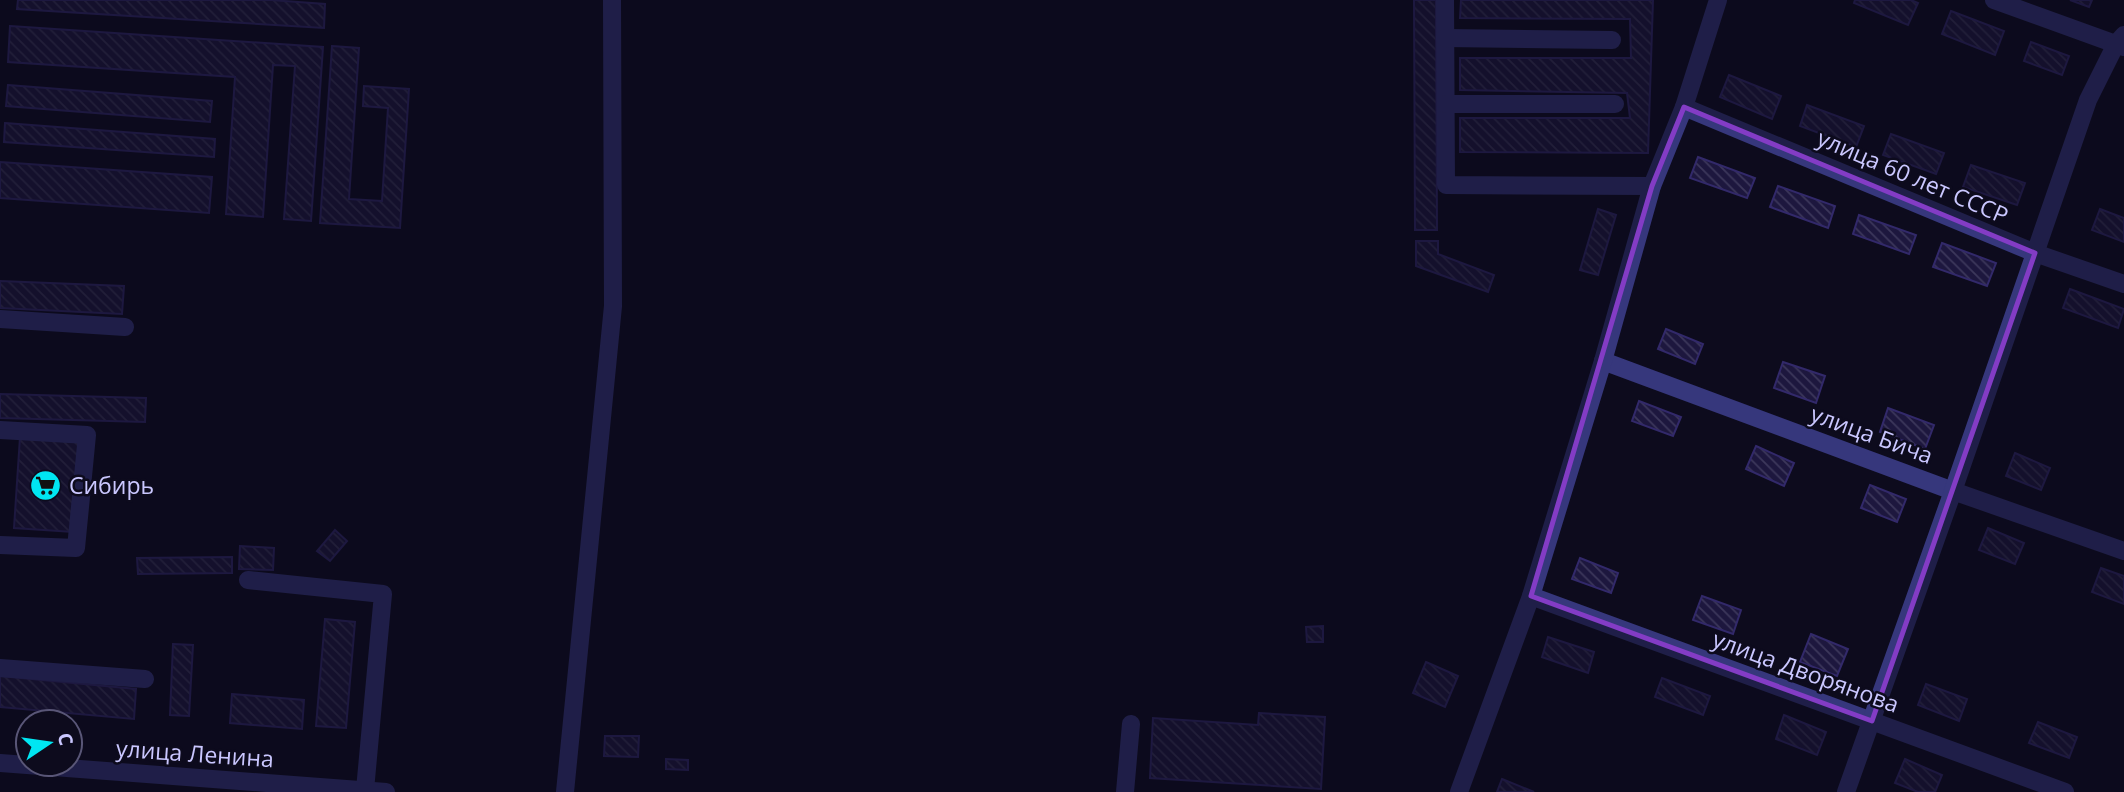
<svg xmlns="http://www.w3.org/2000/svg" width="2124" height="792" font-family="'Open Sans',sans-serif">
<defs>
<pattern id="building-back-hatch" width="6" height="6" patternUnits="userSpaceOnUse" patternTransform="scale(1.75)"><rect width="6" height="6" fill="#1d173e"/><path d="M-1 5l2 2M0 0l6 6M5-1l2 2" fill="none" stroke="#3c375b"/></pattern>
</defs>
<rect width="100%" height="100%" fill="#0d0b1d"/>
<g fill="url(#building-back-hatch)" stroke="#32296a" stroke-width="2">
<path d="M 18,0 L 271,0 L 325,4 L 324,28 L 17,9 Z"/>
<path d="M 1414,0 L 1436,0 L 1437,230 L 1415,230 Z"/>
<path d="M 1461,0 L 1653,0 L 1648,153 L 1460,152 L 1460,118 L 1630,118 L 1627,93 L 1460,90 L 1460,58 L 1631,58 L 1630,19 L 1460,18 Z"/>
<path d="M 1855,0 L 1911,0 L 1918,3 L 1908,25 L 1854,3 Z"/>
<path d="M 2070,0 L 2092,0 L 2089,7 Z"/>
<path d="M 1951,11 L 2004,31 L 1995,55 L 1942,34 Z"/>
<path d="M 10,26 L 323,47 L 311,221 L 284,219 L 295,66 L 273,65 L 263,217 L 226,214 L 235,77 L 8,62 Z"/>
<path d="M 2031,42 L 2069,56 L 2062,75 L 2024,61 Z"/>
<path d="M 332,46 L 359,48 L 349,199 L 382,201 L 388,108 L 363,106 L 364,86 L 409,89 L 400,228 L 320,223 Z"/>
<path d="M 1729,75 L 1781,96 L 1772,119 L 1720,97 Z"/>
<path d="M 8,85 L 212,101 L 210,122 L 6,106 Z"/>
<path d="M 1807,105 L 1864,126 L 1856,147 L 1800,126 Z"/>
<path d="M 5,123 L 215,139 L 214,157 L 4,142 Z"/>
<path d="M 1891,134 L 1944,153 L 1936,174 L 1883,155 Z"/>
<path d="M 1698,157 L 1755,178 L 1747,198 L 1690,178 Z"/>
<path d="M 0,162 L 212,177 L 209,213 L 0,198 Z"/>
<path d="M 1971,165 L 2025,183 L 2017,205 L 1963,187 Z"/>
<path d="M 1778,186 L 1835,206 L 1828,228 L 1770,207 Z"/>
<path d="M 1598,209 L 1616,215 L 1598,275 L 1580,270 Z"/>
<path d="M 2100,209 L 2124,218 L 2124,242 L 2092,230 Z"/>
<path d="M 1859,215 L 1916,235 L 1909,254 L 1853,234 Z"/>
<path d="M 1416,241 L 1438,241 L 1438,254 L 1494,275 L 1488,292 L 1416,266 Z"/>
<path d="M 1942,243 L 1996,263 L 1987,286 L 1933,267 Z"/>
<path d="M 0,281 L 124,286 L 122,314 L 0,308 Z"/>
<path d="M 2070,289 L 2124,309 L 2118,328 L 2063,308 Z"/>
<path d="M 1666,329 L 1703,344 L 1695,364 L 1658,349 Z"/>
<path d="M 1783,362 L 1825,376 L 1816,403 L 1774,388 Z"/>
<path d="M 0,394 L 146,398 L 145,422 L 0,418 Z"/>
<path d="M 1639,401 L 1681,417 L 1673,436 L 1632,421 Z"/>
<path d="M 1888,408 L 1934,425 L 1925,449 L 1880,432 Z"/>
<path d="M 20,437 L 79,442 L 73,532 L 14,528 Z"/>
<path d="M 1756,446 L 1794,463 L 1784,486 L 1746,469 Z"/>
<path d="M 2015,453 L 2050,468 L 2041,490 L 2006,476 Z"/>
<path d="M 1870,485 L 1906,499 L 1897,522 L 1861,508 Z"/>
<path d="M 1988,528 L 2024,543 L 2015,564 L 1979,550 Z"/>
<path d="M 335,530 L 347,541 L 330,561 L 317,551 Z"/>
<path d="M 240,546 L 274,548 L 273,570 L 239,569 Z"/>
<path d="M 232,557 L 232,573 L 138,574 L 137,558 Z"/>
<path d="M 1580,558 L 1618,573 L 1611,593 L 1572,579 Z"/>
<path d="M 2101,568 L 2124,576 L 2124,604 L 2092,592 Z"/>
<path d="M 1702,596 L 1741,610 L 1733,634 L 1693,620 Z"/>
<path d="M 325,619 L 355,622 L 346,728 L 316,726 Z"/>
<path d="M 1323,626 L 1323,642 L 1307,642 L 1306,627 Z"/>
<path d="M 1811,634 L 1848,649 L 1837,676 L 1800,662 Z"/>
<path d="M 1548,637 L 1594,652 L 1588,673 L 1542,657 Z"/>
<path d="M 173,644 L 193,645 L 189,716 L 170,715 Z"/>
<path d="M 1426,662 L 1458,676 L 1445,707 L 1413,693 Z"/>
<path d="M 0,676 L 136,689 L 134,719 L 0,707 Z"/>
<path d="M 1662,678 L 1710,696 L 1703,715 L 1655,697 Z"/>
<path d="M 1926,684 L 1967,699 L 1959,721 L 1918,705 Z"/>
<path d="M 232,694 L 304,700 L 302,729 L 230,723 Z"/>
<path d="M 1259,713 L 1325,717 L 1321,789 L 1150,778 L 1153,718 L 1258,725 Z"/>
<path d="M 1784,715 L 1826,732 L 1817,755 L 1776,739 Z"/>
<path d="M 2038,722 L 2077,737 L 2069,758 L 2029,743 Z"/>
<path d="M 605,736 L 639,736 L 638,757 L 604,756 Z"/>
<path d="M 666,759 L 688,760 L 688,770 L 666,769 Z"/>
<path d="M 1905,759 L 1942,775 L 1935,792 L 1918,792 L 1895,783 Z"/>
<path d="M 1502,779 L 1534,792 L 1497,792 Z"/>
</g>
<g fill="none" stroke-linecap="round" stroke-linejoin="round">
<g stroke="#36377c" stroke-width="18">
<path d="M 1445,0 L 1446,185 L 1652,186"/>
<path d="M 1994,0 L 2124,47"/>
<path d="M 1445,38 L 1612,40"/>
<path d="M 1446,104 L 1615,104"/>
<path d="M 1684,107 L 2035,253 L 2124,284"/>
<path d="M 0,319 L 125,327"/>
<path d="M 1603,361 L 1953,491 L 2124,551"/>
<path d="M 0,430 L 87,435 L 76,548 L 0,545"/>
<path d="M 248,580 L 383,594 L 365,790"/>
<path d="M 1531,596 L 2065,792"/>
<path d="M 0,668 L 145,679"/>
<path d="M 0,763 L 386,792"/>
<path d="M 565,792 L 613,306 L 612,0"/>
<path d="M 1125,792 L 1131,724"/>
<path d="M 1459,792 L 1531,596 L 1603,361 L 1652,186 L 1684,107 L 1718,0"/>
<path d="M 1846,792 L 1953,491 L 2088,100 L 2116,44 L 2124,35"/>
</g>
</g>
<path d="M0 0H2124V792H0ZM 1684,107 L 2035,253 L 1872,721 L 1531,596 L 1652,186 Z" fill="#0d0b1d" fill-opacity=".55" fill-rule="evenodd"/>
<path fill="none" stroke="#833cc5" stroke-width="5" stroke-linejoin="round" d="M 1684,107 L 2035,253 L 1872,721 L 1531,596 L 1652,186 Z"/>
<defs>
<symbol id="supermarket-disc" viewBox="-11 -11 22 22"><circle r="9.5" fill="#00e6f2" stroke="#0d0b1d"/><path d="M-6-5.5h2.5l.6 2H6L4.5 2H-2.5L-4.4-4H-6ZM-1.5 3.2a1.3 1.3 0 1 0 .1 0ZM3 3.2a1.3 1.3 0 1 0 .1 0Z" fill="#111"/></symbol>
</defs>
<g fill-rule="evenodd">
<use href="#supermarket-disc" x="28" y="468" width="35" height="35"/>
</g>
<g text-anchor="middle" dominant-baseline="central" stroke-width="5" stroke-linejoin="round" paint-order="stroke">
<g font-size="23" fill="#cac7ff" stroke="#0d0b1d">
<text transform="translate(1913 176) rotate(23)">улица 60 лет СССР</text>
<text transform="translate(1872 434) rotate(20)">улица Бича</text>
<text transform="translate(1806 671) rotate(20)">улица Дворянова</text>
<text transform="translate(195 753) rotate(4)">улица Ленина</text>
</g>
<g font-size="23" fill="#cac7ff" stroke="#0d0b1d" text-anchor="start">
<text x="69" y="485">Сибирь</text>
</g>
</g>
<g transform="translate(49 743) rotate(77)"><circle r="33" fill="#0d0b1d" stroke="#595677" stroke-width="2"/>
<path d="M0-5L12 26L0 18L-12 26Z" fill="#00e6f2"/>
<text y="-10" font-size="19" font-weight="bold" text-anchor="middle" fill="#cac7ff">С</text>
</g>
</svg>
